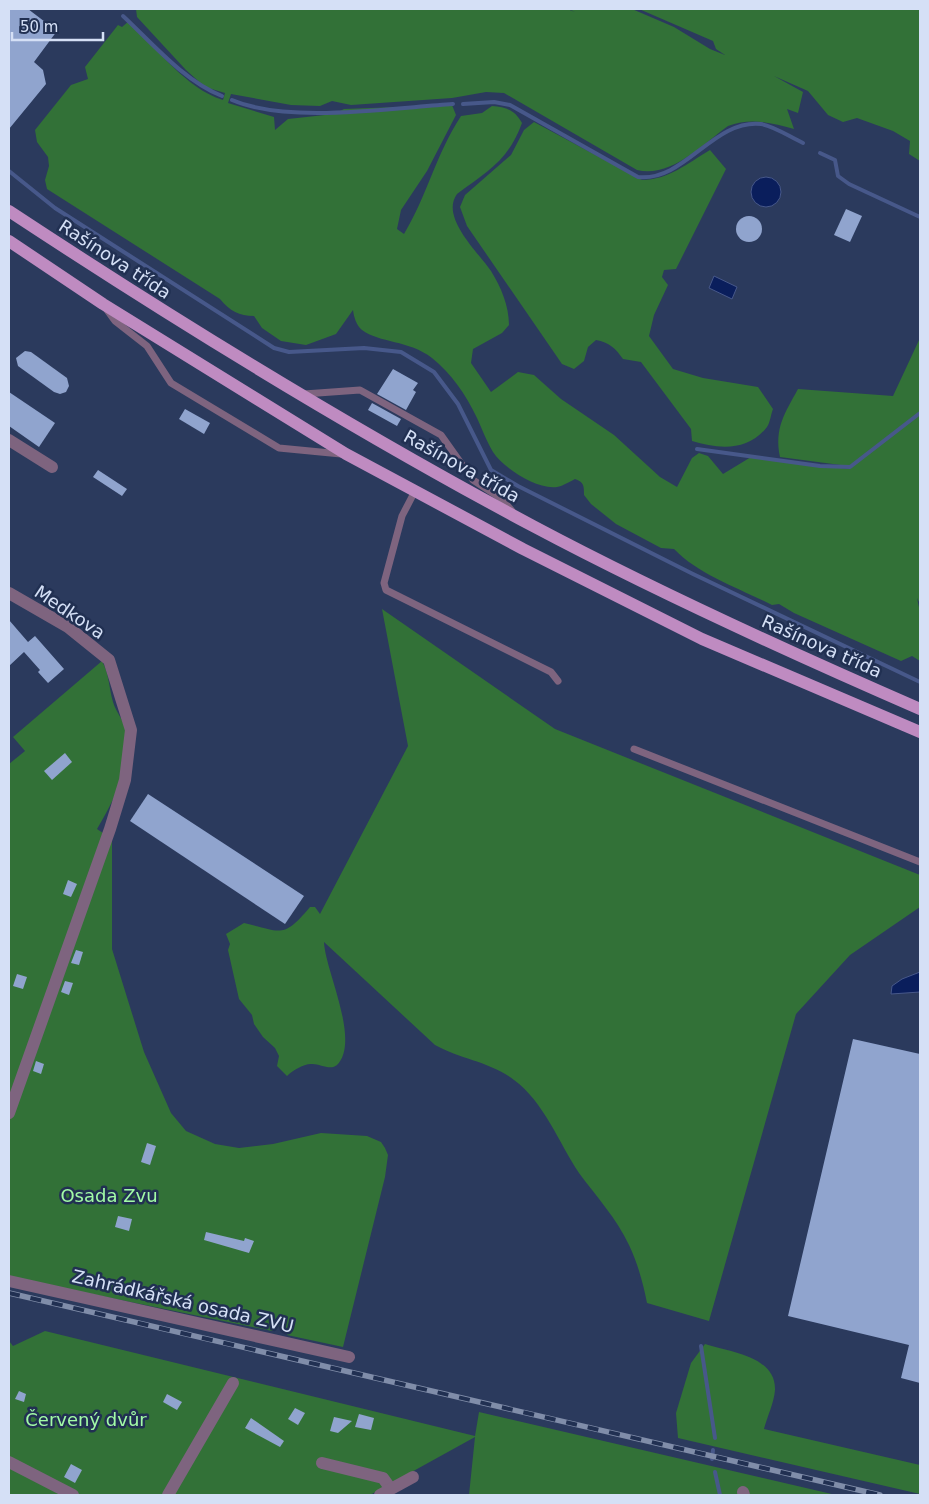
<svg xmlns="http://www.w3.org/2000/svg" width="929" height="1504" font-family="'DejaVu Sans',sans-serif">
<rect width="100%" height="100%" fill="#2b3a5d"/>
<g fill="#327137">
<path d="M 136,9 L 567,9 L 575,12 L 569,9 L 632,9 L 674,27 L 710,49 L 725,55 L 716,49 L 713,41 L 639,9 L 920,9 L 920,161 L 909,154 L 910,141 L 893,131 L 857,118 L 843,122 L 828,115 L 808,91 L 774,76 L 803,92 L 798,113 L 787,109 L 794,129 C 771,123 751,117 728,126 C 702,145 671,178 637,170 L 504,93 L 486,92 L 452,98 L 351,105 L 332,101 L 320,106 L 291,105 L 231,94 L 228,103 L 274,117 L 275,130 L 288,119 L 334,114 L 344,109 L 452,105 L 456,115 L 427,171 L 401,210 L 397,229 L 404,234 C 427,196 436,154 461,116 L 482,113 L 492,106 C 506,107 515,110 522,123 C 508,161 488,171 457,194 C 440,217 478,252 491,271 C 501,287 509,306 509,325 L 502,333 L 473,349 L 471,363 L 491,392 L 518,372 L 534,375 L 561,399 L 614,435 L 660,477 L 677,487 L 692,458 L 699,453 L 708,456 L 723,474 L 751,457 L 849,469 L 920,414 L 920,604 L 917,598 L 920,612 L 920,661 L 912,656 L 901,661 L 794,613 L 779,604 L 772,605 C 739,588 699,575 674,549 L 661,548 L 616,524 L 591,504 L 584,495 C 584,486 584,482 575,479 C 571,481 566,484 561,486 C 541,493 504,469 493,452 C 487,442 482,429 477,418 C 466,395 451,373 432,358 C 409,340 379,343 362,330 C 356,325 354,317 353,310 L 336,334 L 306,345 L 281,341 L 262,328 L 254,316 C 239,316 230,311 220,299 L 47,189 L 45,180 L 49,166 L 48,157 L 37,142 L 35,130 L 71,85 L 88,79 L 85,67 L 118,25 L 122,27 L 129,21 C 158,49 185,88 223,100 L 225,93 L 205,87 L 186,70 L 137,17 Z"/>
<path d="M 534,122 L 642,180 C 668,180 688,163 710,150 L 726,169 L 676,269 L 664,270 L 662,277 L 668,285 L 654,315 L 649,336 L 673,369 L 703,378 L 758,387 L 773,409 C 771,414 770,423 767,427 C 748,452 718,449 692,441 L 691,429 L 641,362 L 623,359 C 616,349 609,342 596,340 L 588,347 L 584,361 L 574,369 L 562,364 L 467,226 L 460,207 L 465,195 L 511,155 L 524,130 Z"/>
<path d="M 920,338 L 920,412 L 866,456 L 848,466 L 780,457 C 774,428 785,413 798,389 L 893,396 Z"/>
<path d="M 382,609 L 555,729 L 920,875 L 920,907 L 850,955 L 796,1014 L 709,1321 L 647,1303 C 643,1283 638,1264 629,1245 C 617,1219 596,1196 579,1173 C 559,1143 544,1102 514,1080 C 491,1062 460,1059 435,1045 L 324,942 C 325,970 361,1041 337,1065 C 330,1071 319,1063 311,1064 C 303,1064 292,1071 287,1076 L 277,1066 L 279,1056 L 275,1048 L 263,1037 L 254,1024 L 252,1015 L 239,999 L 228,950 L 230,944 L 226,934 L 244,923 C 282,932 283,939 310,907 L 315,907 L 320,914 L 408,746 Z"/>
<path d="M 102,661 C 109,673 109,688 113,702 C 116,713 126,723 127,734 C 132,766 113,802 97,829 L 112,839 L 112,949 L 144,1052 L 171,1113 L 186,1131 L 215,1144 L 239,1148 L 273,1144 L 321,1133 L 367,1136 L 381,1142 L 385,1148 L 388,1155 L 385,1177 L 343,1347 L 287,1335 L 284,1327 L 279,1326 L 272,1331 L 9,1277 L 9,764 L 25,751 L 13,737 Z"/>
<path d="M 45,1331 L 475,1436 L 479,1412 L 836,1495 L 469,1495 L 475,1437 L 370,1495 L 9,1495 L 9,1341 L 13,1346 Z"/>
<path d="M 705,1344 C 730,1352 776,1356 775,1390 C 774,1403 767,1417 764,1429 L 920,1465 L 920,1494 L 678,1438 L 676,1413 L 691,1363 Z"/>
</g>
<g fill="#0a1e5c" stroke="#47588a">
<circle cx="766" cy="192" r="15"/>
<path d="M 714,276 L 737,287 L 732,299 L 709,288 Z"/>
<path d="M 920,972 L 920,992 L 891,994 L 892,986 L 902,979 Z"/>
</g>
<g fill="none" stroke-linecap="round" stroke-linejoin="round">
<g stroke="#47588a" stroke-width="4">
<path d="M 123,16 C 152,43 184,81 222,96"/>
<path d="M 232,100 C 288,124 391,108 453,104"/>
<path d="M 463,104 L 494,102 L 510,105 L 638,177 C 685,182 713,119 761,124 C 774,126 790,137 803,143"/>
<path d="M 820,153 L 835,160 L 838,176 L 849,184 L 920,217"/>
<path d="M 9,171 L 55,208 L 274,348 L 289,352 L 364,348 L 401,352 L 434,372 L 458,404 L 491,470 L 518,486 L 693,574 L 920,682"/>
<path d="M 697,449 L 820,466 L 850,467 L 920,413"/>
<path d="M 701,1346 L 715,1438"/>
<path d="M 712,1459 L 713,1450"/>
<path d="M 715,1472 L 720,1495"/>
</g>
</g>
<g fill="#90a4ce">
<path d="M 9,9 L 28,9 L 57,31 L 34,62 L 43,70 L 46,84 L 9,129 Z"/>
<path d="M 846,209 L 862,216 L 850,242 L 834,235 Z"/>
<circle cx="749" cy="229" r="13"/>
<path d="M 25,351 L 31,352 L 67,378 L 69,386 L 66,392 L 60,394 L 54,392 L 18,366 L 16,358 Z"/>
<path d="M 393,369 L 418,383 L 413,390 L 416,392 L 406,410 L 377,394 Z"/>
<path d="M 9,392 L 55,423 L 39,447 L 9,426 Z"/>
<path d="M 372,403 L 401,419 L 397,426 L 368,410 Z"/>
<path d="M 185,409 L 210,423 L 204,434 L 179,419 Z"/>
<path d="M 98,470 L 127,489 L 122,496 L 93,477 Z"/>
<path d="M 9,620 L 28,642 L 35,636 L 64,669 L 48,683 L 38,672 L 40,670 L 24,652 L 9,666 Z"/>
<path d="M 65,753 L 72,762 L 52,780 L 44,771 Z"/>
<path d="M 148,794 L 304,896 L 285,924 L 130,821 Z"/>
<path d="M 68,880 L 77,884 L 71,897 L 63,894 Z"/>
<path d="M 76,950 L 83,952 L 79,965 L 71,963 Z"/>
<path d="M 17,974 L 27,977 L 23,989 L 13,986 Z"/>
<path d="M 65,981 L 73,983 L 69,995 L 61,992 Z"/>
<path d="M 853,1039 L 920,1054 L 920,1383 L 901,1378 L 909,1345 L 788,1316 Z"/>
<path d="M 36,1061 L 44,1064 L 41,1074 L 33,1071 Z"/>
<path d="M 147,1143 L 156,1146 L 150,1165 L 141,1162 Z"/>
<path d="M 118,1216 L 132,1219 L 129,1231 L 115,1227 Z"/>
<path d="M 206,1232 L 244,1241 L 245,1238 L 254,1241 L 249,1253 L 204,1240 Z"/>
<path d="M 19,1391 L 26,1394 L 24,1402 L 15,1399 Z"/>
<path d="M 167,1394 L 182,1402 L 177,1410 L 163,1402 Z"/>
<path d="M 295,1408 L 305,1413 L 298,1425 L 288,1419 Z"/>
<path d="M 359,1414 L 374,1418 L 371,1430 L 355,1427 Z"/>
<path d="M 334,1417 L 352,1421 L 338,1433 L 330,1431 Z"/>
<path d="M 251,1418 L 284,1441 L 280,1447 L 245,1428 Z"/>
<path d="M 71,1464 L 82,1470 L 75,1483 L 64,1477 Z"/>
</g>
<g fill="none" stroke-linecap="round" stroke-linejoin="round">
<g stroke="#7e647f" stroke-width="7">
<path d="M 107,310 L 115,321 L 147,346 L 171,383 L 279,448 L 341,454"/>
<path d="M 304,394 L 360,390 L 441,435 L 473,480 L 502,499 L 512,511"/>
<path d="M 415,491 L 402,516 L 384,583 L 386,590 L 551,672 L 558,681"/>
<path d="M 634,749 L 920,862"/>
</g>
<g stroke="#7e647f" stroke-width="12">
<path d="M 9,440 L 52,467"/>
<path d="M 9,593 L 68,627 L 109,660 L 131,730 L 125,780 L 110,829 L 9,1113"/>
<path d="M 9,1281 L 349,1357"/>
<path d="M 9,1462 L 73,1495"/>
<path d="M 322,1463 L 383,1478 L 388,1485 L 388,1491"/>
<path d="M 743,1492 L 744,1495"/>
<path d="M 168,1495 L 233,1383"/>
<path d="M 380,1495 L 413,1477"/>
</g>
<g stroke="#bf8bc1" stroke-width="12">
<path d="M 9,211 C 179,323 353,430 533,526 C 659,593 789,652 920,709"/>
<path d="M 9,241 L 103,304 L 346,454 L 415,491 L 523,549 L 702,639 L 920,732"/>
</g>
<defs>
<path id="rail" d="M 9,1293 L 880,1495"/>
</defs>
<use href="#rail" stroke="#808da9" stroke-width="5.5"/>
<use href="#rail" stroke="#213052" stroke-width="4" stroke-dasharray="11" stroke-linecap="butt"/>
</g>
<g text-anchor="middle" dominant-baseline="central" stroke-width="5" stroke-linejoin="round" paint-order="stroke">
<g font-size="18" fill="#d5e0f6" stroke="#213052">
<text transform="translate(115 259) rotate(33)">Rašínova třída</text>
<text transform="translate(462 466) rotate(29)">Rašínova třída</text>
<text transform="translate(70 612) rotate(34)">Medkova</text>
<text transform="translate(822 646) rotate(24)">Rašínova třída</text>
<text transform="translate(183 1301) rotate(13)">Zahrádkářská osada ZVU</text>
</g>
<g font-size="18" fill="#a2fba6" stroke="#213052">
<text x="109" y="1195">Osada Zvu</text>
<text x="86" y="1419">Červený dvůr</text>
</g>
</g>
<rect width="929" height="1504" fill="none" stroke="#d5e0f6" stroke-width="20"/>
<path d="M12 32v8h91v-8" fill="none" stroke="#d5e0f6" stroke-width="2.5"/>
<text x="20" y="32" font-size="15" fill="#d5e0f6" stroke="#213052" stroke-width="4" paint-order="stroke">50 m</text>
</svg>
